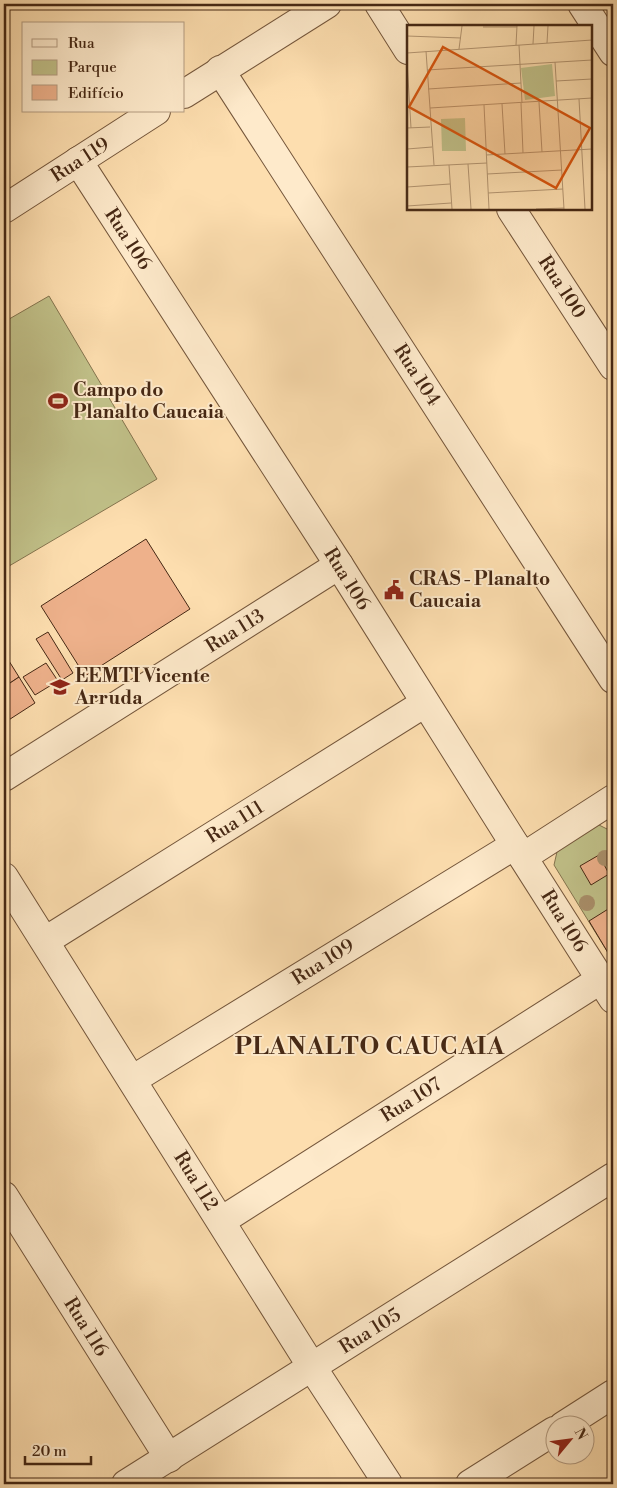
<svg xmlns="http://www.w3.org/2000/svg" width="617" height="1488" font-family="'Libre Bodoni',serif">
<rect width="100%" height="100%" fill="#fddeaf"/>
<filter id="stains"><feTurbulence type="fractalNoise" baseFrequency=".004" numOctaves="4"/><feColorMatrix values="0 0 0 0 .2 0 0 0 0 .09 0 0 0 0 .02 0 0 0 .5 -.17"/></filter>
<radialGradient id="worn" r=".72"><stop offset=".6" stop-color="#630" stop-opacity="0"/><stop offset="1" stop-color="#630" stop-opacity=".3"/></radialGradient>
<g fill="#c1c189" stroke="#84744e">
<path d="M 49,296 L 157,479 L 4,569 L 4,322 Z"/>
<path d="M 593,822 L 613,832 L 613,961 L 554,865 L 559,843 Z"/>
</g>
<g fill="#eeb18b" stroke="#462814">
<path d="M 146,539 L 190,609 L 85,676 L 41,606 Z"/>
<path d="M 48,632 L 73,673 L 62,680 L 36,639 Z"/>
<path d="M 4,653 L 19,677 L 4,687 Z"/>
<path d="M 46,663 L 58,681 L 35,695 L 23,677 Z"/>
<path d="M 19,677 L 35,703 L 4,723 L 4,687 Z"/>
<path d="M 599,855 L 609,874 L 591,885 L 580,866 Z"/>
<path d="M 613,906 L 613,961 L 589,921 Z"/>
</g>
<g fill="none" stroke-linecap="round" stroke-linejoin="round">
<defs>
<g id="minor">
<path d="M 379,4 L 408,50"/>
<path d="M 582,4 L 613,52"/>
<path d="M 220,70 L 613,679"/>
<path d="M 184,94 L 327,4"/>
<path d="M 78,161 L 339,565 L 515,845 L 613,999"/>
<path d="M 4,209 L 156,111"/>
<path d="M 511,209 L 613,366"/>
<path d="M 4,777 L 339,565"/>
<path d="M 523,857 L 613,799"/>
<path d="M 4,877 L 312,1367 L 388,1484"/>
<path d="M 45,941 L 425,703"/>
<path d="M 132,1080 L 515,845"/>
<path d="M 4,1196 L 169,1458"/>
<path d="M 221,1221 L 600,980"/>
<path d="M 563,1426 L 613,1394"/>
<path d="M 126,1484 L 613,1177"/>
<path d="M 470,1484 L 554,1431"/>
</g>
</defs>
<use href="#minor" stroke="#74563b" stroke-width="30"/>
<use href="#minor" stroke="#feeacb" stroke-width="28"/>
</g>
<g fill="#a98f6a">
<circle cx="605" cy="858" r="8"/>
<circle cx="587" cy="903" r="8"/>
</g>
<defs>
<symbol id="stadium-bare" viewBox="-9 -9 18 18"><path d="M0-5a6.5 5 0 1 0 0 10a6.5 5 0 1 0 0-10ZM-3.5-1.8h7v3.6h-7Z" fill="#8f2418" stroke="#feeacb" stroke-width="2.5" paint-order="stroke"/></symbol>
<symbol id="civic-bare" viewBox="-9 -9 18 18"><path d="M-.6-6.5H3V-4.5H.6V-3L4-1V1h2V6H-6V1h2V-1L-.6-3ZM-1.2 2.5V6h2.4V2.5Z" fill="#8f2418" stroke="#feeacb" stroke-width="2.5" paint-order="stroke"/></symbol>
<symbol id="school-bare" viewBox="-9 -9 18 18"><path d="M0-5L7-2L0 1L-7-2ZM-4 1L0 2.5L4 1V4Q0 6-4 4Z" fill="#8f2418" stroke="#feeacb" stroke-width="2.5" paint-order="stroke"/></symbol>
</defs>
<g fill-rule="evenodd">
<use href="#stadium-bare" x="44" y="387" width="28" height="28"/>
<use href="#civic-bare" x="380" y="576" width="28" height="28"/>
<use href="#school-bare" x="46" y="673" width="28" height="28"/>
</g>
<g text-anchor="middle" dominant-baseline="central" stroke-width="4" stroke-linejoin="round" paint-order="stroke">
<g font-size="19" fill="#462814" stroke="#feeacb">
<text transform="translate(80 160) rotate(-33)">Rua 119</text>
<text transform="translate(128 239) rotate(57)">Rua 106</text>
<text transform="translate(562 287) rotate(57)">Rua 100</text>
<text transform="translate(417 375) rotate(57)">Rua 104</text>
<text transform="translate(347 579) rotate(58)">Rua 106</text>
<text transform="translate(235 631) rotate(-32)">Rua 113</text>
<text transform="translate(235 822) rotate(-32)">Rua 111</text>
<text transform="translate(564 921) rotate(58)">Rua 106</text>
<text transform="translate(323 962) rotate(-32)">Rua 109</text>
<text transform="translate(411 1100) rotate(-32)">Rua 107</text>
<text transform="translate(196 1181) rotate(58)">Rua 112</text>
<text transform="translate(86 1327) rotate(58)">Rua 116</text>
<text transform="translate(370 1331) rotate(-32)">Rua 105</text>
</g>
<g font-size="19" font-weight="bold" fill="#462814" stroke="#feeacb" text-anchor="start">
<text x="73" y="390">Campo do<tspan x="73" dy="22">Planalto Caucaia</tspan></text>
<text x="409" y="579">CRAS - Planalto<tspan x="409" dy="22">Caucaia</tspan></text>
<text x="75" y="676">EEMTI Vicente<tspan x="75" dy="22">Arruda</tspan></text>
</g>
<g font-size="24" font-weight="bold" letter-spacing="1" fill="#462814" stroke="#feeacb">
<text x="370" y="1047">PLANALTO CAUCAIA</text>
</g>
</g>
<g transform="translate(407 25)">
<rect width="185" height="185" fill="#fddeaf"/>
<path d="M 145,39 L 148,71 L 118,75 L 114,43 ZM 58,93 L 59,126 L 35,126 L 34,94 Z" fill="#c1c189"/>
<path fill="none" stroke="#b49571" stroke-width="1" d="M 76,2 L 110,2M 0,11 L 54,13M 140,18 L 141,1M 126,19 L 127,1M 109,20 L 110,1M 112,20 L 115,78M 52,24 L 55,1M 19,26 L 27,140M 0,28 L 185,15M 0,36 L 4,103M 148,37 L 157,184M 20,45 L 185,35M 149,56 L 185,54M 21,64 L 114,58M 172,74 L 178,184M 132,77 L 135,127M 114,78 L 116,128M 95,79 L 98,129M 77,80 L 82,184M 23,83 L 185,73M 0,103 L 23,102M 0,124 L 25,122M 79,130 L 185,124M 61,139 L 64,184M 42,140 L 45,184M 0,142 L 80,138M 80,149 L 155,145M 0,162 L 43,159M 81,168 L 156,164M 0,181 L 44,178M 129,184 L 157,183"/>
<path fill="#d8540d" fill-opacity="0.15" stroke="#d8540d" stroke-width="2.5" d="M 36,22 L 183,103 L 149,163 L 2,82 Z"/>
<rect width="185" height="185" fill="none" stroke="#462814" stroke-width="2.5"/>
</g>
<rect width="617" height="1488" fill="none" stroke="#fddeaf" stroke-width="20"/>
<rect x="5" y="5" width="607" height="1478" fill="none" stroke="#462814" stroke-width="2.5"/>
<rect x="10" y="10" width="597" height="1468" fill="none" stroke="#462814"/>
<rect x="22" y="22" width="162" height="90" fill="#feeacb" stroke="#b49c82"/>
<rect x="32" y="39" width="25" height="8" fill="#feeacb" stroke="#b49c82"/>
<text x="68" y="48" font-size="15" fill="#462814">Rua</text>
<rect x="32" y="60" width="25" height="15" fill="#c1c189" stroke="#b49c82"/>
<text x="68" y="72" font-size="15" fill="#462814">Parque</text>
<rect x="32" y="85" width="25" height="15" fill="#eeb18b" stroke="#b49c82"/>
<text x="68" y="98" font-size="15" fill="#462814">Edifício</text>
<g transform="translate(570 1440) rotate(61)"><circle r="24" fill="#feeacb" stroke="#b49c82"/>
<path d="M0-4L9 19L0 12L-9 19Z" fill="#8f2418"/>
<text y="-8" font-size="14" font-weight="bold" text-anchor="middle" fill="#462814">N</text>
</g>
<path d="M25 1456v8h66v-8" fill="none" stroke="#462814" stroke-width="2.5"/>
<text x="32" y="1456" font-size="15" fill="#462814" stroke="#feeacb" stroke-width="4" paint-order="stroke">20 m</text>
<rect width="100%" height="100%" filter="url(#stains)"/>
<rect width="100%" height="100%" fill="url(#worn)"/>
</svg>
